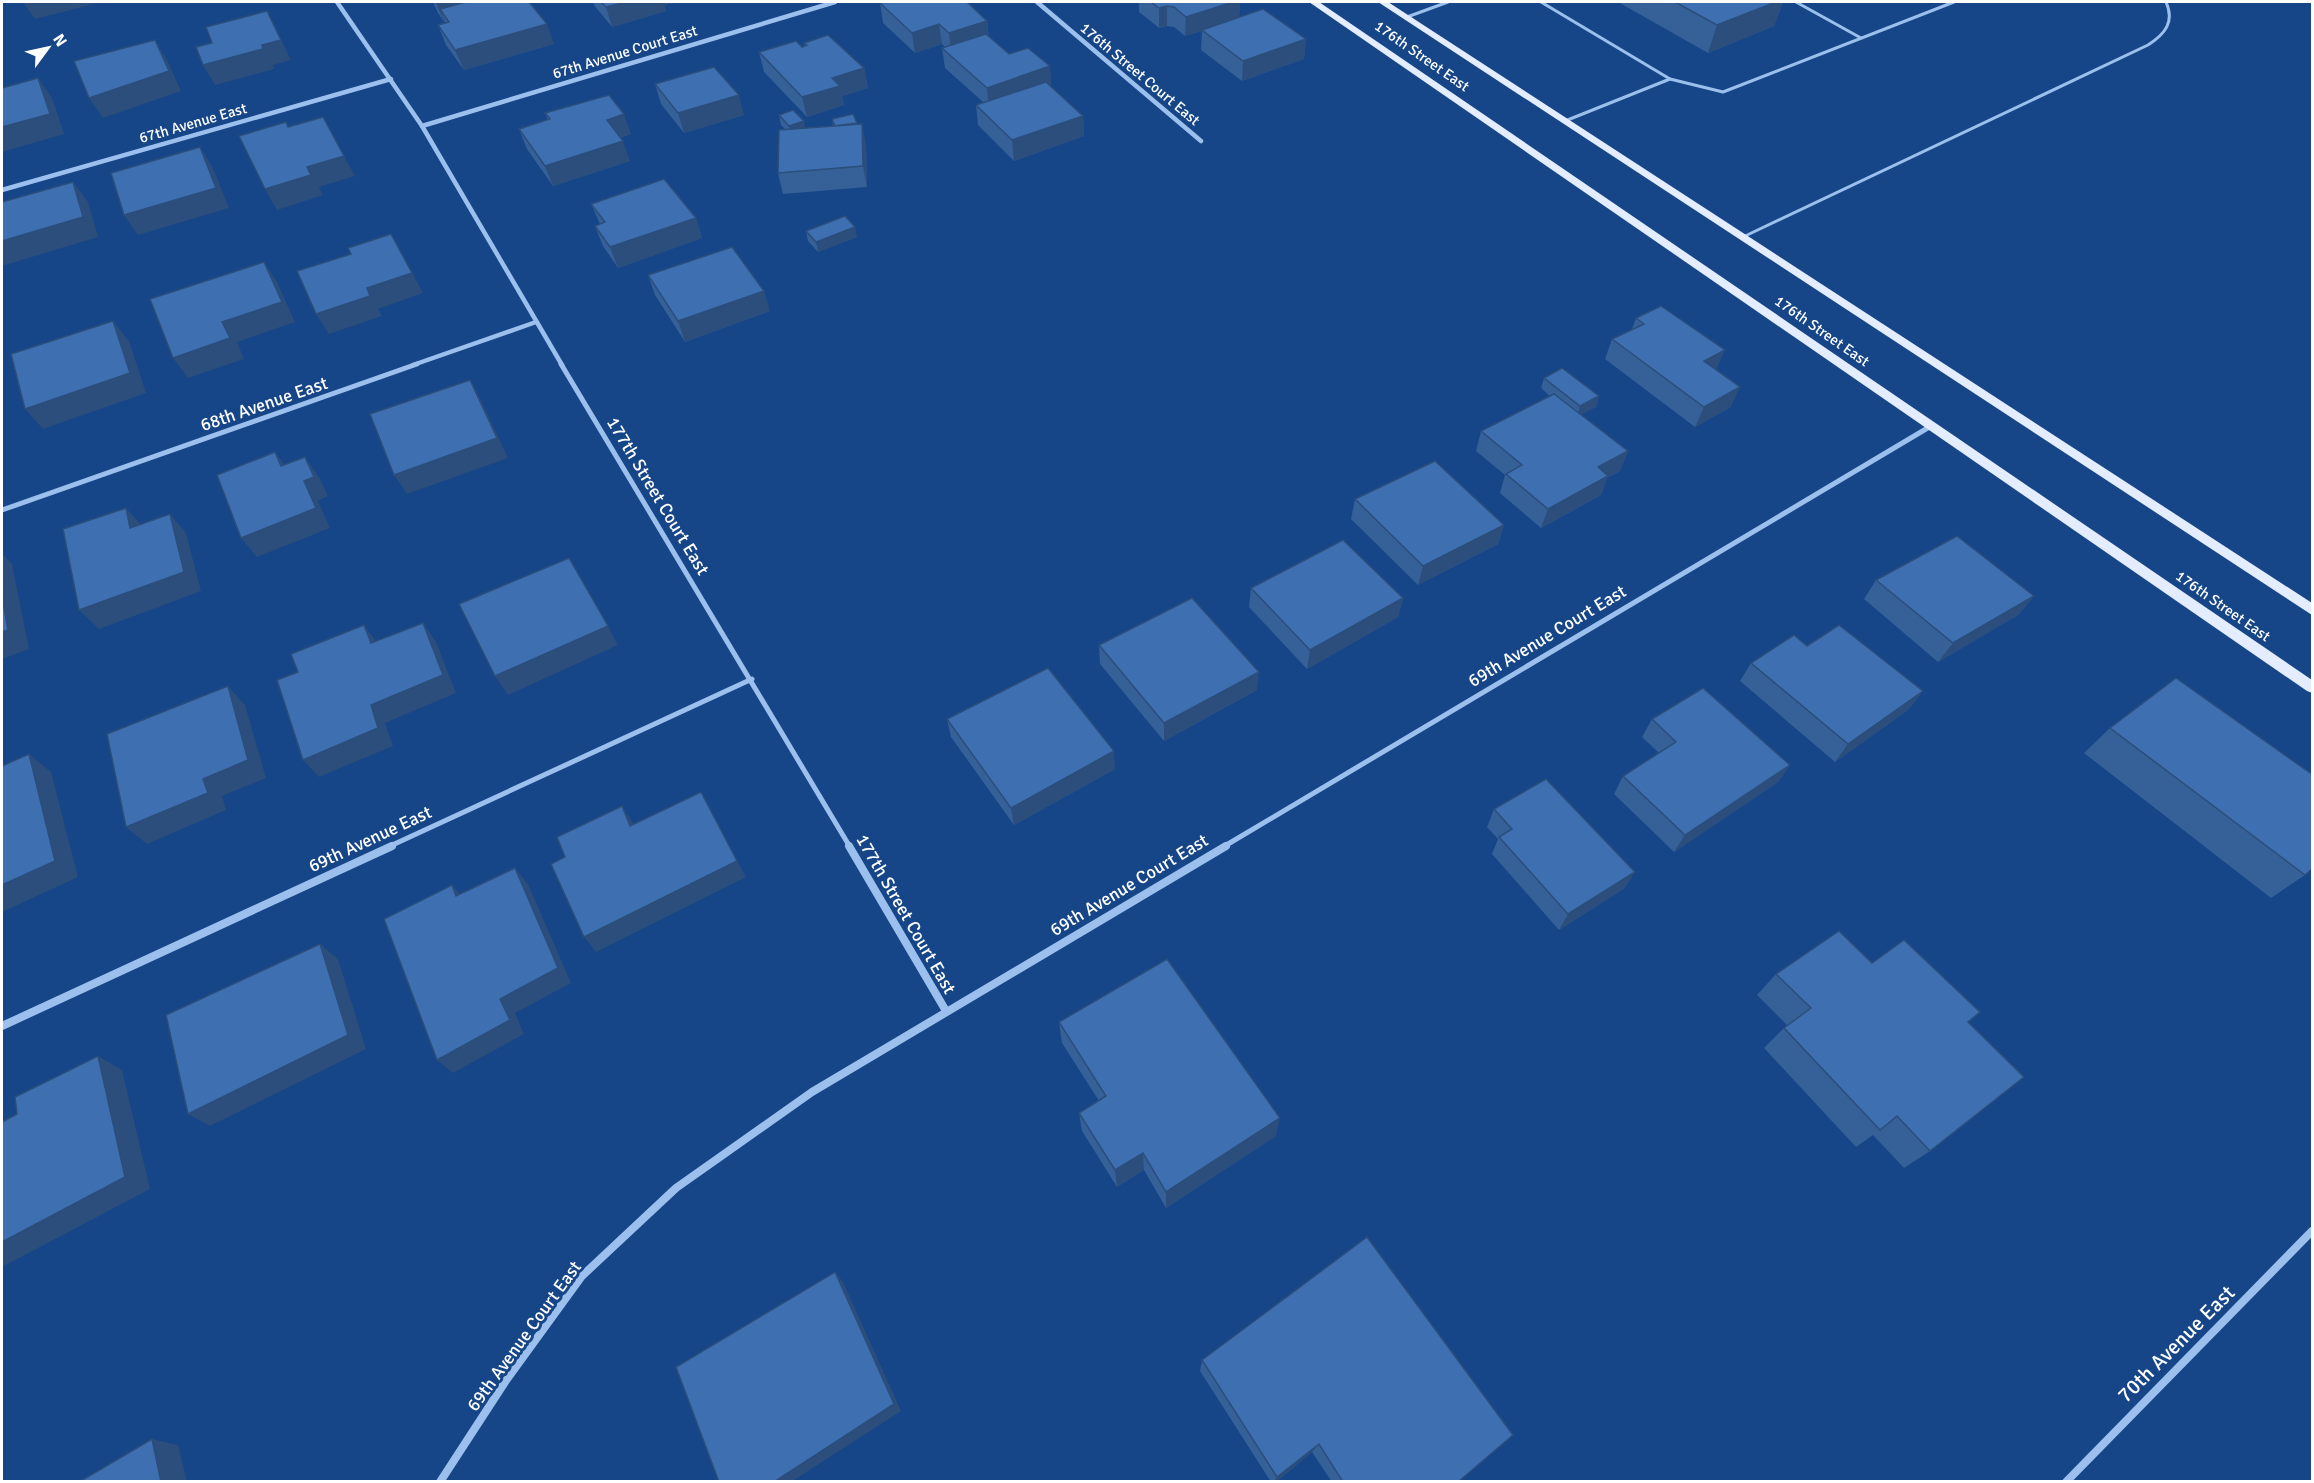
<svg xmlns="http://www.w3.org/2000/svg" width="2314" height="1483" font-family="Signika,sans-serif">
<rect width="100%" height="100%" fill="#164687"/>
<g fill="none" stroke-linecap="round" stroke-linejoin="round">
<g stroke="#9cc0ee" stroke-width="3">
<path d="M 1541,2 L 1670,79 L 1565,121"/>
<path d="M 1796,2 L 1861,38"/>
<path d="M 1407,17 L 1448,2"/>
<path d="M 1670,79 L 1723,92 L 1954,2"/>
<path d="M 1743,237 L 2148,45 C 2165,34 2175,22 2166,2"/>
</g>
<g stroke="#9cc0ee" stroke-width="4.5">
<path d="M 337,2 L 422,126 L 562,365"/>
<path d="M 1037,2 L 1201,141"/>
<path d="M 422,126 L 835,2"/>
<path d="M 2,190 L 391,79"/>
<path d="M 413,365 L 536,322"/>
</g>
<g stroke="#9cc0ee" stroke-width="5">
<path d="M 561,364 L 850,847"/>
<path d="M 2,510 L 417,364"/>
<path d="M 388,847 L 752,679"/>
<path d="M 1223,847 L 1931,426"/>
</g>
<g stroke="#9cc0ee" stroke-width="8">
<path d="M 849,846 L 946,1011"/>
<path d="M 2,1026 L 392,846"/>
<path d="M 440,1482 L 505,1382 L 582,1276 L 676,1188 L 812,1092 L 1226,846"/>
<path d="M 2066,1482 L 2312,1231"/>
</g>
<g fill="#e3edff" fill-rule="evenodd">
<path d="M 1309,2 L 1319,2 L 2312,680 L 2312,693 L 2307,691 Z"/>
<path d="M 1378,2 L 1388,2 L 2312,603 L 2312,615 Z"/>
</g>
</g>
<g fill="#356098">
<path d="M 433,2 L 529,2 L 554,44 L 464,70 L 446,45 L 438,25 L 446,23 L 444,22 L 438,13 Z"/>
<path d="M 593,2 L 679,2 L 664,5 L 666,11 L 612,27 L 594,5 Z"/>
<path d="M 1139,2 L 1240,2 L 1239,18 L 1306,39 L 1304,59 L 1242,81 L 1201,50 L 1202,31 L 1185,36 L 1174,27 L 1167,26 L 1159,28 L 1139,12 Z"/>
<path d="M 1618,2 L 1783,2 L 1774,26 L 1708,53 Z"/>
<path d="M 880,3 L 987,21 L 989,37 L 1009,54 L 1050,66 L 1051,86 L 1050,87 L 1083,116 L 1084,136 L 1014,161 L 978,125 L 976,105 L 983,102 L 945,68 L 942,48 L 945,47 L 942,44 L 915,53 L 883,23 Z"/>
<path d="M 804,43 L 864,68 L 868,88 L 842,96 L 844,105 L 807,117 L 764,72 L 759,52 L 802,47 L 805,46 Z"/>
<path d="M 655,84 L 744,115 L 684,133 L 661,104 Z"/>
<path d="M 545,113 L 631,134 L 620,138 L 630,161 L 553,186 L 527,149 L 519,129 L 548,120 Z"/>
<path d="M 779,115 L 805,128 L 833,126 L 832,119 L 857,123 L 866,144 L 867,187 L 783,194 L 778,173 L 786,130 L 781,125 Z"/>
<path d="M 591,204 L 696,218 L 702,238 L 618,268 L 603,246 L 595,226 L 600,224 Z"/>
<path d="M 806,231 L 857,237 L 818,252 L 808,241 Z"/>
<path d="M 648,275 L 770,311 L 685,342 L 655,295 Z"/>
<path d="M 1636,318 L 1716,370 L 1731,407 L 1695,427 L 1605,359 L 1612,339 L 1632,329 Z"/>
<path d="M 1544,378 L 1599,396 L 1596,407 L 1581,414 L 1628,451 L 1620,471 L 1607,478 L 1601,495 L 1541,528 L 1500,493 L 1505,475 L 1476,451 L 1481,431 L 1550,396 L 1541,388 Z"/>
<path d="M 1355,499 L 1504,525 L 1498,544 L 1418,585 L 1351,519 Z"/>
<path d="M 1876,580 L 2034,596 L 2018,615 L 1938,662 L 1864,599 Z"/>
<path d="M 1251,588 L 1403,598 L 1398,617 L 1307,669 L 1249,607 Z"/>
<path d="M 1099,645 L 1257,690 L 1164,741 L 1100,664 Z"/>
<path d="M 1807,646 L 1923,691 L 1908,710 L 1835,762 L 1740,681 L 1751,663 Z"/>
<path d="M 947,719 L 1115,769 L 1014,825 L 951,737 Z"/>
<path d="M 1652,719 L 1790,765 L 1778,782 L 1674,852 L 1614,794 L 1623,776 L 1659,753 L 1642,737 Z"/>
<path d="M 2110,728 L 2305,875 L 2271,898 L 2084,753 Z"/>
<path d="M 1494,809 L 1625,888 L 1559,930 L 1492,854 L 1498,839 L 1487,827 Z"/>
<path d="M 1872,963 L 1968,1022 L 1930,1151 L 1904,1168 L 1873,1135 L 1856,1147 L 1764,1048 L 1787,1025 L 1757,995 L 1776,974 Z"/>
<path d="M 1059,1022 L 1276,1136 L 1166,1208 L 1144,1170 L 1117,1187 L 1082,1131 L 1079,1113 L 1099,1101 L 1062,1043 Z"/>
<path d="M 1202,1360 L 1458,1482 L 1332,1482 L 1312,1452 L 1276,1482 L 1271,1482 L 1200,1371 Z"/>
</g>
<g fill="#2b4e7c">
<path d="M 23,2 L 102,2 L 35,19 Z"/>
<path d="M 440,2 L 520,2 L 440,9 L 445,22 L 444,22 L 436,3 Z"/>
<path d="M 626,2 L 679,2 L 664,5 L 666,11 L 612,27 L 606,7 Z"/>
<path d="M 1233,2 L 1240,2 L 1239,19 L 1185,36 L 1186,17 Z"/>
<path d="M 1776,2 L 1783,2 L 1774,26 L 1708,53 L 1717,25 Z"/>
<path d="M 1167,6 L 1167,26 L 1159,28 L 1159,8 Z"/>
<path d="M 267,11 L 291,60 L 273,65 L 274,69 L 215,85 L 203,65 L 262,45 Z"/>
<path d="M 987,21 L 989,40 L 951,53 L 949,33 Z"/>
<path d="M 547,24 L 554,44 L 464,70 L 455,50 Z"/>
<path d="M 939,24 L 942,44 L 915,53 L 912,33 Z"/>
<path d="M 1306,39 L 1304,59 L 1242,81 L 1243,61 Z"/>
<path d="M 155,40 L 167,60 L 181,91 L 103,118 L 89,98 Z"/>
<path d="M 1050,66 L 1051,86 L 989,108 L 987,88 Z"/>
<path d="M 864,68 L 868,88 L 842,96 L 844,105 L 807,117 L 802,97 L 832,78 Z"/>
<path d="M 38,78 L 52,98 L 64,134 L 2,152 L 2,127 Z"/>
<path d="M 739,95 L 744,115 L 684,133 L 678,113 Z"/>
<path d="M 624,114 L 631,134 L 614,140 L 607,120 Z"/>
<path d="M 1083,116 L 1084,136 L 1014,161 L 1012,140 Z"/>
<path d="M 804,121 L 806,132 L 791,136 L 789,126 Z"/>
<path d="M 862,124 L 866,144 L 867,187 L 863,166 Z"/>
<path d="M 623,141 L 630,161 L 553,186 L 545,166 Z"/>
<path d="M 200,147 L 213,168 L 229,208 L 138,235 L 124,215 Z"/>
<path d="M 344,156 L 355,176 L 319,187 L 323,195 L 277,210 L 265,189 L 307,167 Z"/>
<path d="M 73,182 L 88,202 L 98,237 L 2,266 L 2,241 Z"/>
<path d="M 696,218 L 702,238 L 618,268 L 610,247 Z"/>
<path d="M 855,227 L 857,237 L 818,252 L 816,242 Z"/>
<path d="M 391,234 L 423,293 L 378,309 L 382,316 L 329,334 L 316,314 L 367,288 Z"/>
<path d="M 264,262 L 277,282 L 295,322 L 237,342 L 244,359 L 188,378 L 173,358 L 222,322 Z"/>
<path d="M 764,291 L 770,311 L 685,342 L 678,321 Z"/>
<path d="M 113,321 L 129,341 L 146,393 L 43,429 L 25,409 Z"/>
<path d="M 1725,350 L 1716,370 L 1704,361 Z"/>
<path d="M 470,380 L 481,400 L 508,458 L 407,494 L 394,475 Z"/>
<path d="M 1740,387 L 1731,407 L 1695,427 L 1704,407 Z"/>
<path d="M 1599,396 L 1596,407 L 1577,417 L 1580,406 Z"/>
<path d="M 1628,451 L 1620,471 L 1607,478 L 1601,495 L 1541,528 L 1548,509 L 1598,467 Z"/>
<path d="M 275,452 L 290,472 L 281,466 Z"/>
<path d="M 305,457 L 319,477 L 328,496 L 318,501 L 330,528 L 257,557 L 241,538 Z"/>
<path d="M 126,508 L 143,527 L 130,528 Z"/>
<path d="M 170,514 L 186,533 L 201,591 L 99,629 L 79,610 Z"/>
<path d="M 1504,525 L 1498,544 L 1418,585 L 1423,566 Z"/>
<path d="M 2,554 L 12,564 L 29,649 L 2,659 Z"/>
<path d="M 2034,596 L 2018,615 L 1938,662 L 1953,643 Z"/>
<path d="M 1403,598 L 1398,617 L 1307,669 L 1310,650 Z"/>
<path d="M 423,623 L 436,642 L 456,693 L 385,723 L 393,746 L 319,777 L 303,760 L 371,705 Z"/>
<path d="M 364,625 L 378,644 L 371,643 Z"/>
<path d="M 608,626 L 618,645 L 508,695 L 495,676 Z"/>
<path d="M 1259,672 L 1257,690 L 1164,741 L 1164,723 Z"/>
<path d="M 228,686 L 245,705 L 266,778 L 222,796 L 226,810 L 147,844 L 126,827 L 203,779 Z"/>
<path d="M 1923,691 L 1908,710 L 1835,762 L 1848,744 Z"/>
<path d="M 1114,751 L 1115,769 L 1014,825 L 1011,808 Z"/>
<path d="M 29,754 L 51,772 L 78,877 L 2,912 L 2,885 Z"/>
<path d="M 1790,765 L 1778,782 L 1674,852 L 1685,835 Z"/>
<path d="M 701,792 L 746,877 L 596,952 L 584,937 Z"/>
<path d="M 622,806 L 633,823 L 641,843 L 630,826 Z"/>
<path d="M 515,868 L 528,884 L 571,983 L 515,1013 L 524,1034 L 453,1073 L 437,1060 Z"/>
<path d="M 1635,872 L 1625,888 L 1559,930 L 1568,914 Z"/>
<path d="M 452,885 L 467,902 L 456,896 Z"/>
<path d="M 320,944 L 338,959 L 366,1049 L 210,1126 L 188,1114 Z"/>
<path d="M 98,1056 L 122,1070 L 150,1189 L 2,1267 L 2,1242 Z"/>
<path d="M 1280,1118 L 1276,1136 L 1166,1208 L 1166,1192 Z"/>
<path d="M 1143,1153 L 1144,1170 L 1117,1187 L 1115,1170 Z"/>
<path d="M 835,1272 L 843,1282 L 901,1411 L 791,1482 L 774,1482 Z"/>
<path d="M 152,1439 L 178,1445 L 187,1482 L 161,1482 Z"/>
<path d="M 1319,1444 L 1312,1452 L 1276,1482 L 1274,1482 L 1277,1477 Z"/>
</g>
<g fill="#3e70b1" stroke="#2b4e7c" stroke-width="1.5">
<path d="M 466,2 L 529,2 L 547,24 L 455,50 L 438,25 L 449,22 L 440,9 Z"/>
<path d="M 601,2 L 626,2 L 606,7 Z"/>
<path d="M 886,2 L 967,2 L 987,21 L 949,33 L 939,24 L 912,33 L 880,3 Z"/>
<path d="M 1151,2 L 1233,2 L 1186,17 L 1174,7 L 1167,6 L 1159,8 Z"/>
<path d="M 1675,2 L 1776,2 L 1717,25 Z"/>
<path d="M 1263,9 L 1306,39 L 1243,61 L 1202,30 Z"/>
<path d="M 267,11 L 281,40 L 262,45 L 263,49 L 203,65 L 196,47 L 212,43 L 206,27 Z"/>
<path d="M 986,34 L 1009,54 L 1028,48 L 1050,66 L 987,88 L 942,48 Z"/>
<path d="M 828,35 L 864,68 L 832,78 L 840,86 L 802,97 L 759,52 L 796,41 L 802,47 L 807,45 L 804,43 Z"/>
<path d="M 155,40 L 169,71 L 89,98 L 74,61 Z"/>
<path d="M 714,67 L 739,95 L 678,113 L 655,84 Z"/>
<path d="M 38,78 L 50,114 L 2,127 L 2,88 Z"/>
<path d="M 1046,82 L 1083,116 L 1012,140 L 976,105 Z"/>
<path d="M 609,95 L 624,114 L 607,120 L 623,141 L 545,166 L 519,129 L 550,119 L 545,113 Z"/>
<path d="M 793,110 L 804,121 L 789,126 L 779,115 Z"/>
<path d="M 853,114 L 857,123 L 835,126 L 832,119 Z"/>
<path d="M 323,117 L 344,156 L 307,167 L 311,175 L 265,189 L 239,136 L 286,122 L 288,127 Z"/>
<path d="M 862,124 L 863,166 L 778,173 L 779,130 Z"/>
<path d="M 200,147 L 216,188 L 124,215 L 111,173 Z"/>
<path d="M 664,179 L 696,218 L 610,247 L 595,226 L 605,222 L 591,204 Z"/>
<path d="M 73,182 L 83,217 L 2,241 L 2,202 Z"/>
<path d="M 845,216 L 855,227 L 816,242 L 806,231 Z"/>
<path d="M 391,234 L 412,273 L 367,288 L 370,296 L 316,314 L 297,271 L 351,254 L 348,248 Z"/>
<path d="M 732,247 L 764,291 L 678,321 L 648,275 Z"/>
<path d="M 264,262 L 282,302 L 222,322 L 230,338 L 173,358 L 150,299 Z"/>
<path d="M 1661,306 L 1725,350 L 1704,361 L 1740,387 L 1704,407 L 1612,339 L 1644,324 L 1636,318 Z"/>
<path d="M 113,321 L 130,373 L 25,409 L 11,354 Z"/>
<path d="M 1562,368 L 1599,396 L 1580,406 L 1544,378 Z"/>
<path d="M 470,380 L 497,438 L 394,475 L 370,414 Z"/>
<path d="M 1554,394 L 1628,451 L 1598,467 L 1608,476 L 1548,509 L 1506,474 L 1522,465 L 1481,431 Z"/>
<path d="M 275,452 L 281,466 L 305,457 L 314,477 L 304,481 L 316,508 L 241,538 L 217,475 Z"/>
<path d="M 1435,461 L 1504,525 L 1423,566 L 1355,499 Z"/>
<path d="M 126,508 L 130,528 L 170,514 L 184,572 L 79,610 L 63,529 Z"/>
<path d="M 1957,536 L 2034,596 L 1953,643 L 1876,580 Z"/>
<path d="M 1343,540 L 1403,598 L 1310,650 L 1251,588 Z"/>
<path d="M 569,558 L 608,626 L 495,676 L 459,604 Z"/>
<path d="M 2,596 L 8,630 L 2,632 Z"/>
<path d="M 1192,598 L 1259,672 L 1164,723 L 1099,645 Z"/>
<path d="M 423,623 L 443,675 L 371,705 L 378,728 L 303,760 L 277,680 L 298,672 L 291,654 L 364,625 L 371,643 Z"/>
<path d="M 1839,625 L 1923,691 L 1848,744 L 1751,663 L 1794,635 L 1807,646 Z"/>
<path d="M 1048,668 L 1114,751 L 1011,808 L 947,719 Z"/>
<path d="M 2176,678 L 2313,775 L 2313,868 L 2305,875 L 2110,728 Z"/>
<path d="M 228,686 L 248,760 L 203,779 L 208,793 L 126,827 L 107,734 Z"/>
<path d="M 1703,688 L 1790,765 L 1685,835 L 1623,776 L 1676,742 L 1652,719 Z"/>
<path d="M 29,754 L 55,861 L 2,885 L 2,766 Z"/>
<path d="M 1546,779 L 1635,872 L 1568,914 L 1499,837 L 1512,829 L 1494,809 Z"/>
<path d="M 701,792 L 737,861 L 584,937 L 551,864 L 565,857 L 557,837 L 622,806 L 630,826 Z"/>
<path d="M 515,868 L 558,968 L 500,999 L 510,1020 L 437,1060 L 384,919 L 452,885 L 456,896 Z"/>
<path d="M 1839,931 L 1872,963 L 1904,940 L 1980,1012 L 1968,1022 L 2024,1077 L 1930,1151 L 1897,1116 L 1880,1130 L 1784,1028 L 1811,1008 L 1776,974 Z"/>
<path d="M 320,944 L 348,1035 L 188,1114 L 166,1015 Z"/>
<path d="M 1167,959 L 1280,1118 L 1166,1192 L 1143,1153 L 1115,1170 L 1079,1113 L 1106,1096 L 1059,1022 Z"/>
<path d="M 98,1056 L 125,1177 L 2,1242 L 2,1122 L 17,1114 L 15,1097 Z"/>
<path d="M 1367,1237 L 1513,1435 L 1458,1482 L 1343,1482 L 1319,1444 L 1277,1477 L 1202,1360 Z"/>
<path d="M 835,1272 L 894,1404 L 774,1482 L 719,1482 L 676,1367 Z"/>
<path d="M 152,1439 L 161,1482 L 79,1482 Z"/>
</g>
<g text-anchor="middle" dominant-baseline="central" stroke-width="6" stroke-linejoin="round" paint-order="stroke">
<g font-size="15" fill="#fff" stroke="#164687">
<text transform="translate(625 52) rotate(-17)">67th Avenue Court East</text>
<text transform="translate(1422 56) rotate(35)">176th Street East</text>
<text transform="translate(1140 74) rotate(40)">176th Street Court East</text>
<text transform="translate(193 123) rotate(-16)">67th Avenue East</text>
<text transform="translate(1822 331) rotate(35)">176th Street East</text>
<text transform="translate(2223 606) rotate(35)">176th Street East</text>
</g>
<g font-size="18" fill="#fff" stroke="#164687">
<text transform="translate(264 404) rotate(-19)">68th Avenue East</text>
<text transform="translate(658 496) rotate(59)">177th Street Court East</text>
<text transform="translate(1547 636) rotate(-31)">69th Avenue Court East</text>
<text transform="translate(370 839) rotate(-25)">69th Avenue East</text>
<text transform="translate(1129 885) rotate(-31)">69th Avenue Court East</text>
<text transform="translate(906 914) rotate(60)">177th Street Court East</text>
<text transform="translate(524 1336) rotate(-54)">69th Avenue Court East</text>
</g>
<g font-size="21" fill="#fff" stroke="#164687">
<text transform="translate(2176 1344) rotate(-45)">70th Avenue East</text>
</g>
</g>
<rect width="2314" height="1483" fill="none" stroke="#ffffff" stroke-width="6"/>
<g transform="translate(48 48) rotate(57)" stroke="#164687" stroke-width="4.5" paint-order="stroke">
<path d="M0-4.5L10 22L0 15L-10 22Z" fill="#ffffff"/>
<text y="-9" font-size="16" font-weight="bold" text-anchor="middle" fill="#ffffff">N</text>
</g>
</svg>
